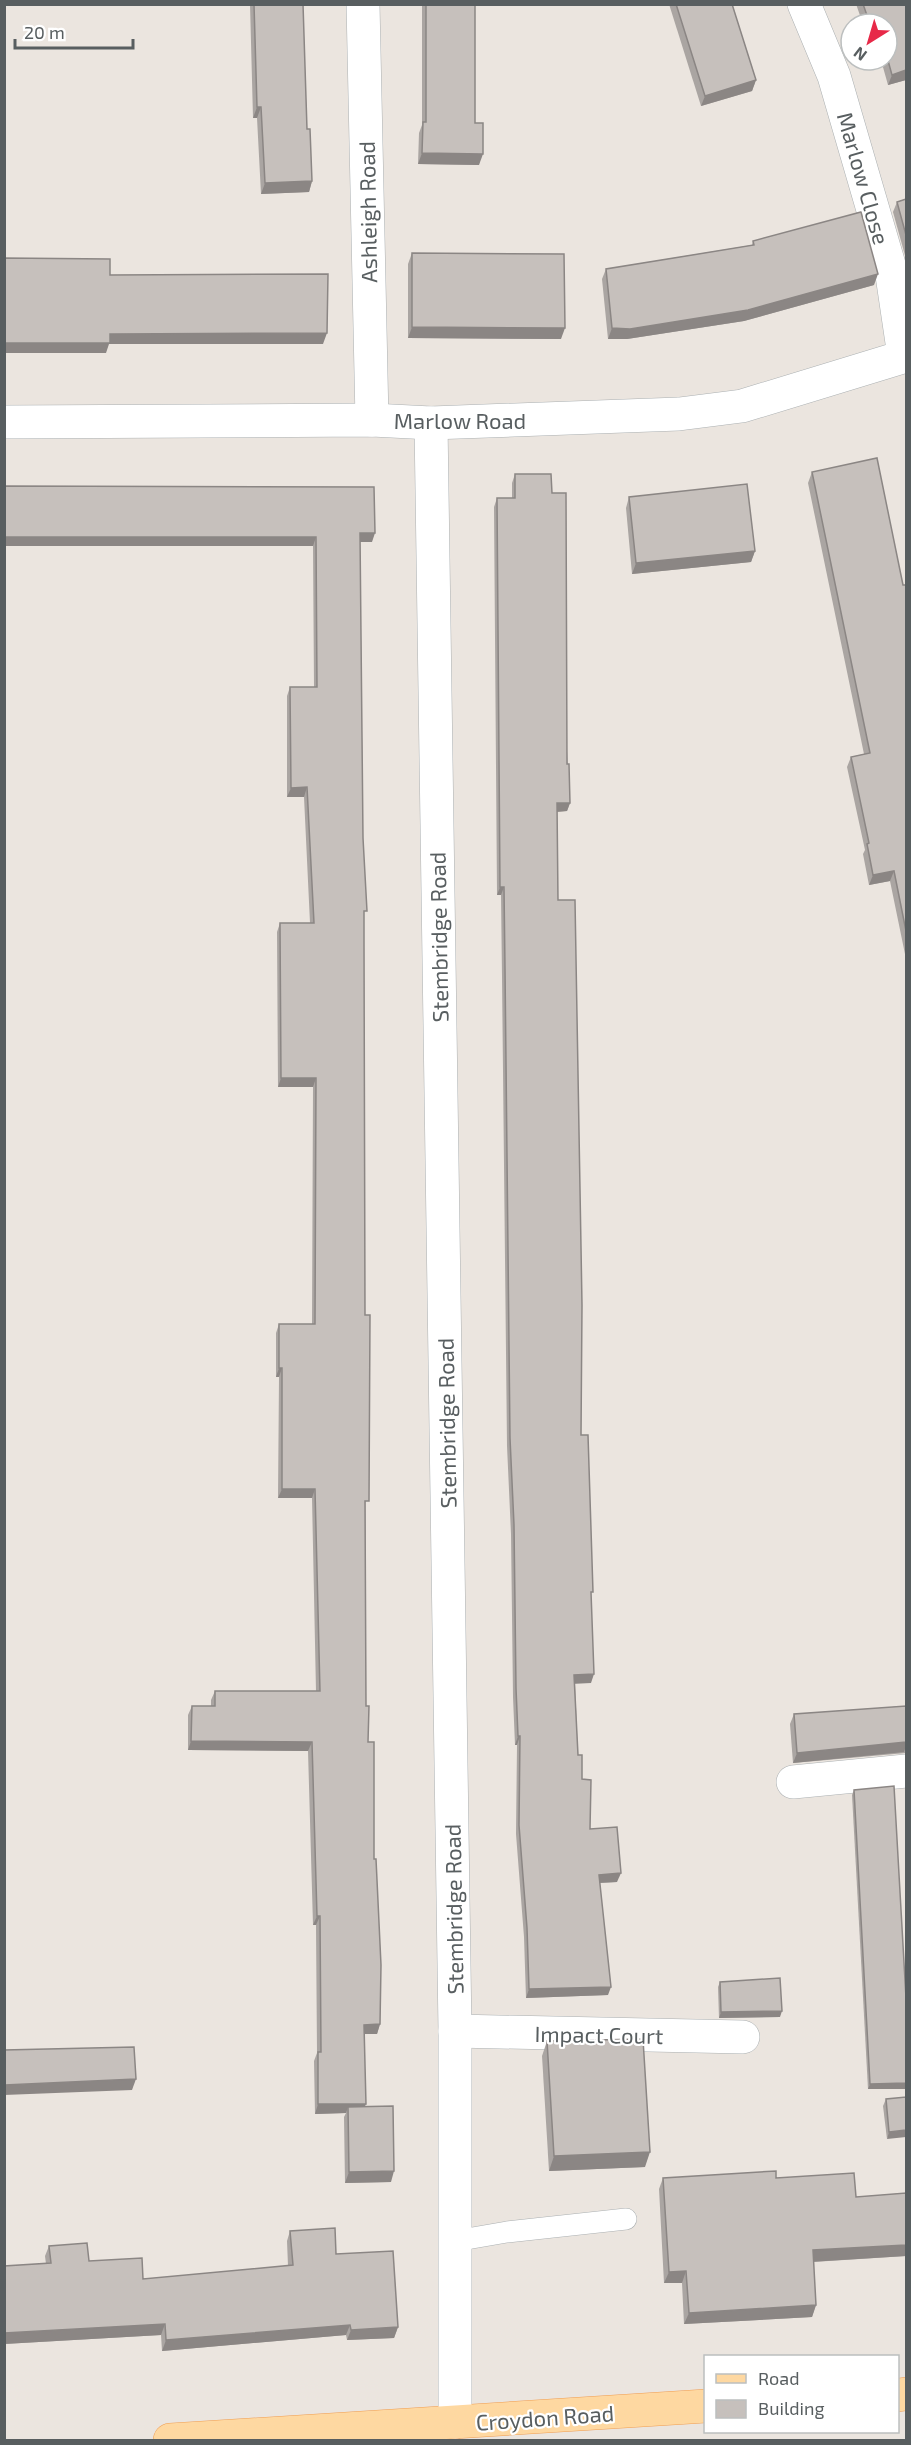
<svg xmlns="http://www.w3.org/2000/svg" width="911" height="2445" font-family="'Exo 2',sans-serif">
<rect width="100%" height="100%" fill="#ebe5df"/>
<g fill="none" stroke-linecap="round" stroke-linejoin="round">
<defs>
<path id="service" d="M 455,2241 L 507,2232 L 626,2219"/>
<g id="minor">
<path d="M 363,4 L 372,420"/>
<path d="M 804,4 L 834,76 L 892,275 L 904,356"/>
<path d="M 4,422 L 372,420 L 431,423 L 679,414 L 742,406 L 906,356"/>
<path d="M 431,423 L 455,2031 L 455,2422"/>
<path d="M 793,1782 L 906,1771"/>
<path d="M 455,2031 L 743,2037"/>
</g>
<g id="primary">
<path d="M 898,2395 L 906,2394"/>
<path d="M 170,2440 L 706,2406"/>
</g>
</defs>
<use href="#service" stroke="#abb0b2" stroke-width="22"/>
<use href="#minor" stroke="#abb0b2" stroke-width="34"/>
<use href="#primary" stroke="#f09e53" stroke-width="34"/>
<use href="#service" stroke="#fff" stroke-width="21"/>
<use href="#minor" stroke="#fff" stroke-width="33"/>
<use href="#primary" stroke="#fed8a1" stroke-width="33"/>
</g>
<g fill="#aaa5a2">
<path d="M 250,4 L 303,4 L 307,129 L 312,181 L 309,192 L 261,194 L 257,118 L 253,118 Z"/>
<path d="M 422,4 L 475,4 L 475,123 L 479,165 L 418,164 L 419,133 L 422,125 Z"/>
<path d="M 669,4 L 732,4 L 756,80 L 752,91 L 701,106 Z"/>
<path d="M 856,4 L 906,4 L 906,80 L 888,85 L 881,60 L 887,60 L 887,24 L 863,24 Z"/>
<path d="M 906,199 L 906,259 L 893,212 L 897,202 Z"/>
<path d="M 753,241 L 874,285 L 744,321 L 627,339 L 608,339 L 602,279 L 606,269 L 752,245 Z"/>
<path d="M 412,253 L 561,339 L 408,338 L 408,264 Z"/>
<path d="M 812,472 L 903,585 L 906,586 L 906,959 L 890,881 L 869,885 L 863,854 L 865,850 L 847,767 L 851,757 L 864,754 L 808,483 Z"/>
<path d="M 515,474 L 552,493 L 570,803 L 567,811 L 557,812 L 558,900 L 581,1435 L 591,1597 L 591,1683 L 575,1683 L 578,1755 L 590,1829 L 617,1882 L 600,1883 L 608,1995 L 526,1998 L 524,1937 L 516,1834 L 517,1745 L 515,1745 L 513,1697 L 511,1534 L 507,1446 L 502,977 L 501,895 L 497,895 L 494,507 L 497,498 L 512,498 L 512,483 Z"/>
<path d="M 4,486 L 372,542 L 360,542 L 364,919 L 366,1706 L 374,1859 L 380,2024 L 377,2034 L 364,2034 L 365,2107 L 391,2182 L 345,2183 L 344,2117 L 346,2113 L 315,2114 L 314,2061 L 317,2053 L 316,1925 L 313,1925 L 308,1751 L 188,1750 L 188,1715 L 192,1706 L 211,1706 L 211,1700 L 215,1691 L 316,1691 L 312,1498 L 278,1498 L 279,1377 L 276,1377 L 276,1333 L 279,1324 L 312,1324 L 313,1087 L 278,1087 L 277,932 L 280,923 L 310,923 L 304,797 L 287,797 L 287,696 L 290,687 L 314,687 L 313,546 L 4,546 Z"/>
<path d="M 629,497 L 755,551 L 751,562 L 632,574 L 626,508 Z"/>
<path d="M 906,1706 L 906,1753 L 793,1763 L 790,1724 L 794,1714 Z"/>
<path d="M 854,1790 L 906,1998 L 906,2089 L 868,2089 L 852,1795 Z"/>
<path d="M 720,1982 L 780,2017 L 719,2018 L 718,1987 Z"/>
<path d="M 547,2041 L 645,2167 L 549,2171 L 542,2056 Z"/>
<path d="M 906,2097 L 887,2139 L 883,2106 L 886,2099 Z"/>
<path d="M 663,2178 L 776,2178 L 856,2197 L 906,2193 L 906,2256 L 813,2262 L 816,2305 L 812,2317 L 684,2324 L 682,2283 L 664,2283 L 659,2189 Z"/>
<path d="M 290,2231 L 336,2254 L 398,2327 L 394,2338 L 347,2340 L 346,2335 L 162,2351 L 161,2335 L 4,2344 L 4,2266 L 46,2264 L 45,2256 L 49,2246 L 89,2261 L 143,2279 L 288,2266 L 287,2241 Z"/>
</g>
<g fill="#8b8684">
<path d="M 906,70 L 906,80 L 888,85 L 892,75 Z"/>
<path d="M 756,80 L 752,91 L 701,106 L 705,96 Z"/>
<path d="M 257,107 L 261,107 L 257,118 L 253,118 Z"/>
<path d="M 422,153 L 483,154 L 479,165 L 418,164 Z"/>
<path d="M 312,181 L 309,192 L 261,194 L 265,183 Z"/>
<path d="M 878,274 L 874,285 L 744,321 L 627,339 L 608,339 L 612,328 Z"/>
<path d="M 412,327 L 565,328 L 561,339 L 408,338 Z"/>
<path d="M 327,333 L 323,344 L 109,344 L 106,353 L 4,353 L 4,343 L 110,334 Z"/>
<path d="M 360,533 L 375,533 L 372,542 L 357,542 Z"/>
<path d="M 4,537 L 316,537 L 313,546 L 4,546 Z"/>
<path d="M 755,551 L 751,562 L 632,574 L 636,563 Z"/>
<path d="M 307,787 L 304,797 L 287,797 L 291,788 Z"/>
<path d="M 557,803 L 570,803 L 567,811 L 554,812 Z"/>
<path d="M 894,871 L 890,881 L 869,885 L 873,875 Z"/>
<path d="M 500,887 L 504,887 L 501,895 L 497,895 Z"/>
<path d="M 281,1078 L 316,1078 L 313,1087 L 278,1087 Z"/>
<path d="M 279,1368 L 282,1368 L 279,1377 L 276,1377 Z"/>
<path d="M 282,1489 L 315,1489 L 312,1498 L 278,1498 Z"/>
<path d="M 594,1674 L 591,1683 L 571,1684 L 574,1675 Z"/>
<path d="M 518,1736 L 520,1736 L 517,1745 L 515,1745 Z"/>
<path d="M 191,1741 L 312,1742 L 308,1751 L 188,1750 Z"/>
<path d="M 906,1742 L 906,1746 L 904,1752 L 793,1763 L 797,1753 Z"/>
<path d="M 621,1873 L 617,1882 L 596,1883 L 599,1875 Z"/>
<path d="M 317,1916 L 320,1916 L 316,1925 L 313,1925 Z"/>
<path d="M 611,1987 L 608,1995 L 526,1998 L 529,1989 Z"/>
<path d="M 782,2011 L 780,2017 L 719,2018 L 721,2012 Z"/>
<path d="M 380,2024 L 377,2034 L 361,2034 L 364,2025 Z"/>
<path d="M 136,2079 L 132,2090 L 4,2095 L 4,2085 Z"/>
<path d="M 906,2083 L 906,2089 L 868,2089 L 870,2084 Z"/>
<path d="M 318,2104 L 366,2104 L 362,2113 L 348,2107 L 346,2113 L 315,2114 Z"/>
<path d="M 906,2130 L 906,2137 L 887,2139 L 889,2132 Z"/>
<path d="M 650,2152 L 645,2167 L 549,2171 L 554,2156 Z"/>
<path d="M 394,2171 L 391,2182 L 345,2183 L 349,2172 Z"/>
<path d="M 906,2245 L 906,2256 L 809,2262 L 813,2250 Z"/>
<path d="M 686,2271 L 682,2283 L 664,2283 L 669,2272 Z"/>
<path d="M 816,2305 L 812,2317 L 684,2324 L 689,2313 Z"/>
<path d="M 165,2324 L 161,2335 L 4,2344 L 4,2333 Z"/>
<path d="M 350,2325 L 346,2335 L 162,2351 L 166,2340 Z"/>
<path d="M 398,2327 L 394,2338 L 347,2340 L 351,2330 Z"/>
</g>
<g fill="#c6c0bc" stroke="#8b8684" stroke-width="1.5">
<path d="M 254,4 L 303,4 L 307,129 L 310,129 L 312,181 L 265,183 L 261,107 L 257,107 Z"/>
<path d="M 426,4 L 475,4 L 475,123 L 483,123 L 483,154 L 422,153 L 423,122 L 426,122 Z"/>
<path d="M 676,4 L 732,4 L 756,80 L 705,96 Z"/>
<path d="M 863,4 L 906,4 L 906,70 L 892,75 L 887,57 L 887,24 L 870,24 Z"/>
<path d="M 906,199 L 906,235 L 897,202 Z"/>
<path d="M 861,212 L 878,274 L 748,310 L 630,329 L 612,328 L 606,269 L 754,245 L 753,241 Z"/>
<path d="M 412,253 L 564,254 L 565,328 L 412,327 Z"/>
<path d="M 4,258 L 110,259 L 110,275 L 328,274 L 327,333 L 110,334 L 110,343 L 4,343 Z"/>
<path d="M 877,458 L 903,585 L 906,585 L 906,931 L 894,871 L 873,875 L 867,844 L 869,843 L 851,757 L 870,753 L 812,472 Z"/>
<path d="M 515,474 L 551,474 L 552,493 L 566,493 L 567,764 L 569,764 L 570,803 L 557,803 L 558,900 L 575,900 L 582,1305 L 581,1435 L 588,1435 L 593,1592 L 591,1592 L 594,1674 L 574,1675 L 578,1755 L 582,1755 L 582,1779 L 591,1780 L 590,1829 L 617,1827 L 621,1873 L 599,1875 L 611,1987 L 529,1989 L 527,1928 L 519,1825 L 520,1736 L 518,1736 L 516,1688 L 514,1525 L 510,1438 L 505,968 L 504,887 L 500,887 L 497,498 L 515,498 Z"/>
<path d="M 747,484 L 755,551 L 636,563 L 629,497 Z"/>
<path d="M 4,486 L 374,487 L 375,533 L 360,533 L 363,838 L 367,911 L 364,911 L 364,943 L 365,1315 L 370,1315 L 369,1501 L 365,1501 L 366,1706 L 369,1706 L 368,1742 L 374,1742 L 374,1859 L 376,1859 L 381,1965 L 380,2024 L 364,2025 L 366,2104 L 318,2104 L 318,2052 L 321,2052 L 320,1916 L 317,1916 L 312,1742 L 191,1741 L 192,1706 L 215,1706 L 215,1691 L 320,1691 L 315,1489 L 282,1489 L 282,1368 L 279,1368 L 279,1324 L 315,1324 L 316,1078 L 281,1078 L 280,923 L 314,923 L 307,787 L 291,788 L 290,687 L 317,687 L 316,537 L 4,537 Z"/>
<path d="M 906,1706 L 906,1742 L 797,1753 L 794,1714 Z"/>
<path d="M 894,1786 L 906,1998 L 906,2083 L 870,2084 L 854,1790 Z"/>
<path d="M 780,1978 L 782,2011 L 721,2012 L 720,1982 Z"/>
<path d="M 643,2039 L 650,2152 L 554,2156 L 547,2041 Z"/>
<path d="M 134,2047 L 136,2079 L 4,2085 L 4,2050 Z"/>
<path d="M 906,2097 L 906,2130 L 889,2132 L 886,2099 Z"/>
<path d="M 393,2106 L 394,2171 L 349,2172 L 348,2107 Z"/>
<path d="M 776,2171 L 776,2178 L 854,2173 L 856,2197 L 906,2193 L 906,2245 L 813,2250 L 816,2305 L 689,2313 L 686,2271 L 669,2272 L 663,2178 Z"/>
<path d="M 335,2228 L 336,2254 L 393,2251 L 398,2327 L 351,2330 L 350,2325 L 166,2340 L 165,2324 L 4,2333 L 4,2266 L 51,2263 L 49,2246 L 87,2243 L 89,2261 L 142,2258 L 143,2279 L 293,2265 L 290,2231 Z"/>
</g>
<g text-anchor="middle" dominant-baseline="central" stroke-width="4.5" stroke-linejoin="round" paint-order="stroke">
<g font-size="22" fill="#585e60" stroke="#fff">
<text transform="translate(864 178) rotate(74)">Marlow Close</text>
<text transform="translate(367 212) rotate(-91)">Ashleigh Road</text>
<text x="460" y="420">Marlow Road</text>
<text transform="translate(438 937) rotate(-91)">Stembridge Road</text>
<text transform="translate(446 1423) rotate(-91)">Stembridge Road</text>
<text transform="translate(453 1909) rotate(-91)">Stembridge Road</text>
<text transform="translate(599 2034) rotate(1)">Impact Court</text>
<text transform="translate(545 2417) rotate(-4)">Croydon Road</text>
</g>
</g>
<rect width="911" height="2445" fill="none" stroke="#585e60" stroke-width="12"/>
<rect x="704" y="2355" width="195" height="78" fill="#ffffff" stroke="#bcbfbf" stroke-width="1.5"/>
<rect x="716" y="2374" width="30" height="9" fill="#fed8a1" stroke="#bcbfbf" stroke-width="1.5"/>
<text x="758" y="2385" font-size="18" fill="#585e60">Road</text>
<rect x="716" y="2400" width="30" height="18" fill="#c6c0bc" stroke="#bcbfbf" stroke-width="1.5"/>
<text x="758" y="2415" font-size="18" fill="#585e60">Building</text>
<g transform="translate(869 42) rotate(217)"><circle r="28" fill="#ffffff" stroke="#bcbfbf" stroke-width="1.5"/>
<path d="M0-4.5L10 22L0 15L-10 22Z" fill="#e72948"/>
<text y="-9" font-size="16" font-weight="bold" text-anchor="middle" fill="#585e60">N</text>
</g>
<path d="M15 39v9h118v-9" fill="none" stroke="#585e60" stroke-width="3"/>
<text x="24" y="39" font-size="18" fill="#585e60" stroke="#ffffff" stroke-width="4.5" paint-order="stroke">20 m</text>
</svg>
